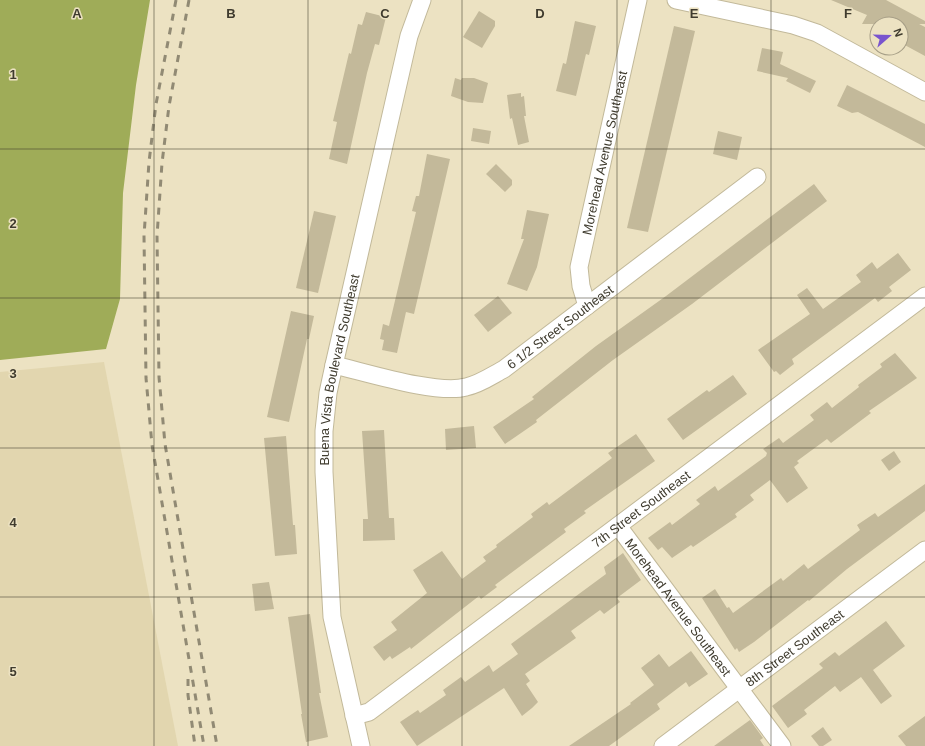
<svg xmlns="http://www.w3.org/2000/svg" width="925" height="746" font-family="Arial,sans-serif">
<rect width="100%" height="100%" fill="#ece2c2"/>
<path fill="#e2d6af" d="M 104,362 L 178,746 L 0,746 L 0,372 Z"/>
<path fill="#9fac58" d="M 0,0 L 150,0 L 136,85 L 123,193 L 120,299 L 106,349 L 0,360 Z"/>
<g fill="#c3b99a">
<path d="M 831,0 L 886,0 L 925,21 L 925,24 L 919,24 L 925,27 L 925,56 L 901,43 L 901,24 L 862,24 L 867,15 Z"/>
<path d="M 479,11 L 495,21 L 495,26 L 482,48 L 463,37 Z"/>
<path d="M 366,12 L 386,17 L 379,45 L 375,44 L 367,73 L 347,164 L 329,159 L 337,122 L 333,121 L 349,53 L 351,54 L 358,24 L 362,25 Z"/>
<path d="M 575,21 L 596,26 L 589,55 L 586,54 L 576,96 L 556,91 L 563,63 L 566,64 Z"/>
<path d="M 674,26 L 695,31 L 648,232 L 627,228 Z"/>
<path d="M 762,48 L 783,52 L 780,64 L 816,81 L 810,93 L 786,81 L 788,78 L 757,71 Z"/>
<path d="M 455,78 L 461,80 L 462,78 L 474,78 L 488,83 L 483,103 L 468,102 L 451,96 Z"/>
<path d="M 847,85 L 925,124 L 925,147 L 858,112 L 852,113 L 837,106 Z"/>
<path d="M 521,93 L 521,97 L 524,96 L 526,116 L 524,116 L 529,142 L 518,145 L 512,118 L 510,119 L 507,95 Z"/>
<path d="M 473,128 L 491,131 L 489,144 L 471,141 Z"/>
<path d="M 718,131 L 742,137 L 737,160 L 713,154 Z"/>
<path d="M 427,154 L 450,159 L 414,314 L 406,312 L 397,353 L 382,350 L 384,340 L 380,339 L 383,324 L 389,326 L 416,212 L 412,211 L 416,196 L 419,196 Z"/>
<path d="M 496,164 L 512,180 L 512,185 L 505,192 L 486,174 Z"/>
<path d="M 814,184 L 827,201 L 692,304 L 613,360 L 536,420 L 537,422 L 505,444 L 493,427 L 534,399 L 532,397 L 596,346 L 666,296 Z"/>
<path d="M 527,210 L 549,214 L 537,267 L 527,291 L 507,284 L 524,239 L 521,239 Z"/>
<path d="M 314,211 L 336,216 L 318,293 L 296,288 Z"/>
<path d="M 898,253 L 911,270 L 889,287 L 892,291 L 878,302 L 875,298 L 792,359 L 794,364 L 780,375 L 776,371 L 774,372 L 758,350 L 810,314 L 797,295 L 807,288 L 823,309 L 861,282 L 856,275 L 872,262 L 877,269 Z"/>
<path d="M 498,296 L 512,313 L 488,332 L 474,315 Z"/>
<path d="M 291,311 L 314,316 L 309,339 L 307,339 L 289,422 L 267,417 Z"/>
<path d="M 895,353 L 917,378 L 869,411 L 871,413 L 831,443 L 827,439 L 797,461 L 799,463 L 794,467 L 808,488 L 787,503 L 770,480 L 750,495 L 754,500 L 735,514 L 737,517 L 693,547 L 691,545 L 672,558 L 662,547 L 658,550 L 648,538 L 670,522 L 672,525 L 700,504 L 696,500 L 715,486 L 718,491 L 766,456 L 767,453 L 763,449 L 779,438 L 783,443 L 814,420 L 810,415 L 827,402 L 832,408 L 859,387 L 858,385 L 882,367 L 880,364 Z"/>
<path d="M 733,375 L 747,394 L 683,440 L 667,419 L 707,390 L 709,392 Z"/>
<path d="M 474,426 L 476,448 L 446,450 L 445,429 Z"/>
<path d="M 384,430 L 389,518 L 394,518 L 395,540 L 363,541 L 363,519 L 368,519 L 362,431 Z"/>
<path d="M 636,434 L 655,461 L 584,511 L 586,513 L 564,529 L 566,532 L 495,585 L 497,587 L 481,599 L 479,596 L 411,649 L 410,647 L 392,659 L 390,656 L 384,661 L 373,647 L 397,630 L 391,622 L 427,593 L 413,570 L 442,551 L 462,579 L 486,561 L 483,557 L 497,547 L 496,545 L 533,517 L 531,514 L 547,502 L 549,505 L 612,458 L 608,453 Z"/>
<path d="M 286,436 L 293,525 L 295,525 L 297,554 L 275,556 L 264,438 Z"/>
<path d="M 894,451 L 901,462 L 889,471 L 881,460 Z"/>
<path d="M 925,484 L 925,511 L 847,569 L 809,601 L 808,600 L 754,642 L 739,652 L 737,648 L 735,650 L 702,598 L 715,589 L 727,608 L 729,607 L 733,613 L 781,578 L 783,581 L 804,564 L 808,569 L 860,530 L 857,525 L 875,513 L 878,517 Z"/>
<path d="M 623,553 L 641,580 L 617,598 L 620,602 L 604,614 L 600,610 L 571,631 L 576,638 L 525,674 L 530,681 L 526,684 L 538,702 L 532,708 L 522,716 L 504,688 L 417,746 L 400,722 L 418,710 L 420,713 L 446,695 L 443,690 L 461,677 L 465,682 L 489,665 L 493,672 L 518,654 L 511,644 L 606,574 L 604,567 Z"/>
<path d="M 269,582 L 274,609 L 255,611 L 252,584 Z"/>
<path d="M 310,614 L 321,693 L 319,693 L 328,737 L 306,742 L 301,714 L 302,714 L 288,617 Z"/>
<path d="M 886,621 L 905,646 L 873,670 L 892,696 L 881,704 L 861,677 L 840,692 L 835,686 L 804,710 L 807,714 L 788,728 L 772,706 L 823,668 L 819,664 L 835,652 L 839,656 Z"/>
<path d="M 691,651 L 708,674 L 689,687 L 686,682 L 657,704 L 660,709 L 609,746 L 569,746 L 631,704 L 630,703 L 654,685 L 641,668 L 659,654 L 669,667 Z"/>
<path d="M 925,716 L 925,746 L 906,746 L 898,736 Z"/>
<path d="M 750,720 L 763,738 L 760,740 L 764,746 L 714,746 Z"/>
<path d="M 823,727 L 832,740 L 823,746 L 819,746 L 811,736 Z"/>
</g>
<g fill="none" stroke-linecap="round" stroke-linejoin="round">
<defs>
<g id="minor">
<path d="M 676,0 L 793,25 L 817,33 L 925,92"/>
<path id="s1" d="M 587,306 L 581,286 L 579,267 L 638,0"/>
<path id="s2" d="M 334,365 C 365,372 437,395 466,387 C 480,384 491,376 504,369 L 757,177"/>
<path id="s3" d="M 618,526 L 782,746"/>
<path id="s4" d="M 354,716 L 369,712 L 925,296"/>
<path id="s5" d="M 361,746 L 332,617 L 324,472 L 324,431 L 328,393 L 334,365 L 409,36 L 422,0"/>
<path id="s6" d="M 663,746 L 925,550"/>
</g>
</defs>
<use href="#minor" stroke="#c2b99a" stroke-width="19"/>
<use href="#minor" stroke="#fff" stroke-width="17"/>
<g stroke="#918a74" stroke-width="3" stroke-dasharray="7 7" stroke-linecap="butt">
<path d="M 176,0 L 156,104 L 149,162 L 144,236 L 146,378 L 152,445 L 204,746"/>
<path d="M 189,0 L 169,106 L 162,163 L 157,236 L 159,377 L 165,444 L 217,746"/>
<path d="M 188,679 L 188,695 L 195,746"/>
</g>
</g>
<path fill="none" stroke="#3f3b2e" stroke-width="1" stroke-opacity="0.55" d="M 154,0 L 154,746M 308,0 L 308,746M 462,0 L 462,746M 617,0 L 617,746M 771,0 L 771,746M 0,149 L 925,149M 0,298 L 925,298M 0,448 L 925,448M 0,597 L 925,597"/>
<g text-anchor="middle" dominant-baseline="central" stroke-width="3" stroke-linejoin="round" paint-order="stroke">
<g font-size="13" fill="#3f3b2e" stroke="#ece2c2">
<text stroke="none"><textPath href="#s1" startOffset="157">Morehead Avenue Southeast</textPath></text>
<text stroke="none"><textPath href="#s2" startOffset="247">6 1/2 Street Southeast</textPath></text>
<text stroke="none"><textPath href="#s5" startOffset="381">Buena Vista Boulevard Southeast</textPath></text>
<text stroke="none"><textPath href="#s4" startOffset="355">7th Street Southeast</textPath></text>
<text stroke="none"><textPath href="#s3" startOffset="101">Morehead Avenue Southeast</textPath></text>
<text stroke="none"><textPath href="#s6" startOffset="164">8th Street Southeast</textPath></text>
</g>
</g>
<g font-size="13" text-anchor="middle" font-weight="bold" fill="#3f3b2e" stroke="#ece2c2" stroke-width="3" stroke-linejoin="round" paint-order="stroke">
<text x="77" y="18">A</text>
<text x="231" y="18">B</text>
<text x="385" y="18">C</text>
<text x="540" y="18">D</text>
<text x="694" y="18">E</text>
<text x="848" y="18">F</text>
<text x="13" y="79">1</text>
<text x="13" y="228">2</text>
<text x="13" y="378">3</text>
<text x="13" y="527">4</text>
<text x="13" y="676">5</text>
</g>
<g transform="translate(889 36) rotate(70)"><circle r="19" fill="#ece2c2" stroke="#a79f87"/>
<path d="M0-3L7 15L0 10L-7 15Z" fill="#7954ce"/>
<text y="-6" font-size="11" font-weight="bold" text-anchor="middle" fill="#3f3b2e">N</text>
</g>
</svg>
